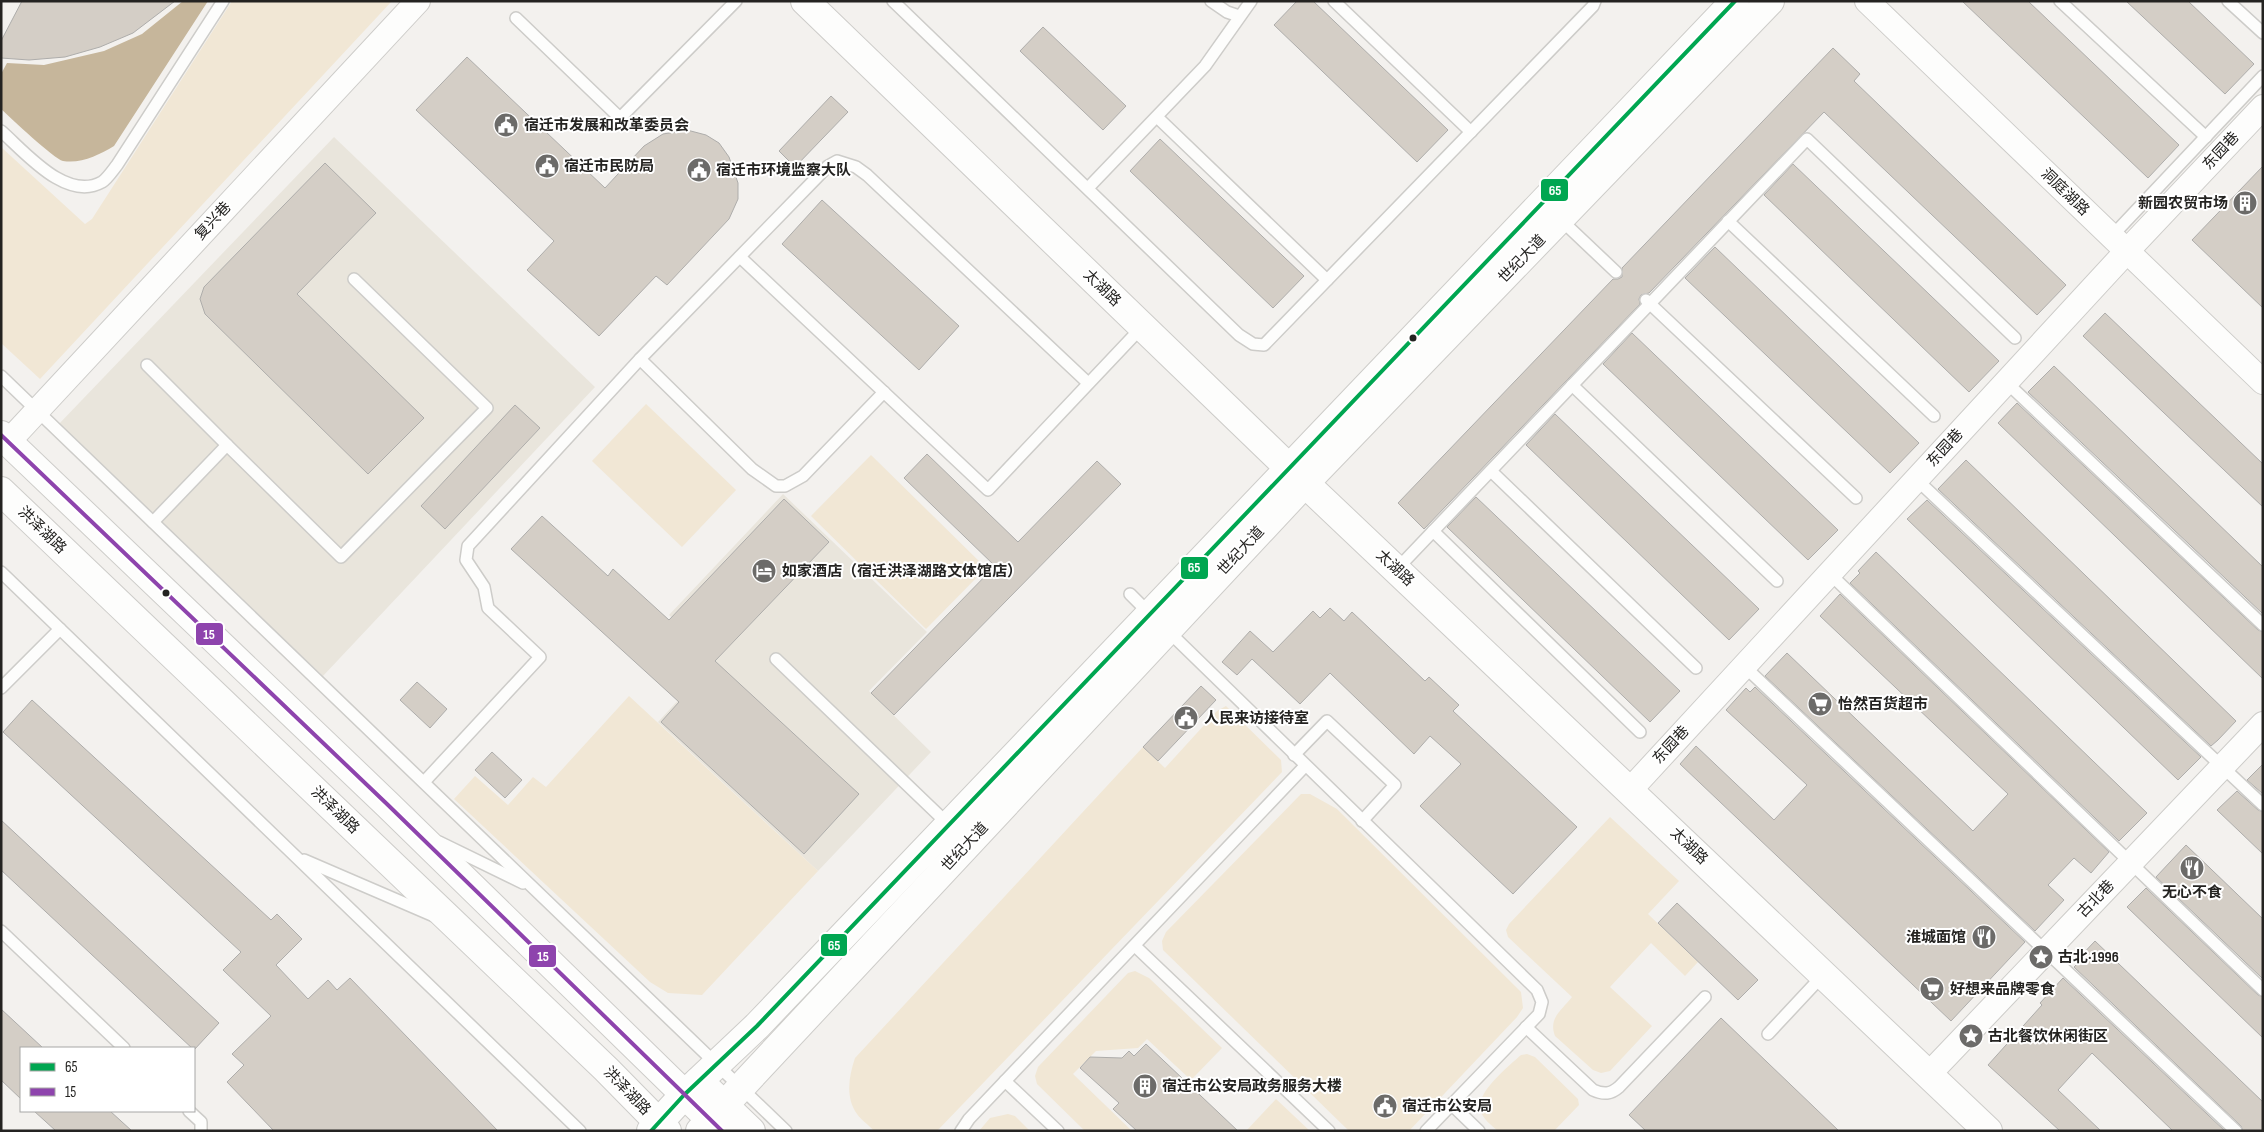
<svg xmlns="http://www.w3.org/2000/svg" width="2264" height="1132" font-family="'Sofia Sans Condensed','Noto Sans SC',sans-serif">
<rect width="100%" height="100%" fill="#f3f1ee"/>
<g fill="#e9e5dc">
<path d="M 334,137 L 595,387 L 323,676 L 58,425 Z"/>
<path d="M 783,494 L 927,632 L 869,691 L 931,752 L 818,871 L 658,722 L 717,658 L 669,615 Z"/>
</g>
<g fill="#f1e7d5">
<path d="M 232,1 L 392,1 L 40,379 L 1,343 L 1,147 L 85,224 L 92,219 Z"/>
<path d="M 646,404 L 736,490 L 682,547 L 592,461 Z"/>
<path d="M 871,455 L 986,568 L 926,629 L 811,516 Z"/>
<path d="M 629,696 L 818,871 L 702,995 L 668,993 L 650,982 L 454,799 L 475,776 L 508,805 L 533,777 L 546,787 Z"/>
<path d="M 1226,706 L 1281,760 L 1282,772 L 937,1131 L 874,1131 C 869,1125 861,1120 857,1114 C 845,1097 849,1076 855,1058 L 1143,747 L 1165,768 L 1217,711 Z"/>
<path d="M 1301,794 L 1310,794 L 1337,809 L 1521,992 L 1523,1008 L 1517,1017 L 1409,1131 L 1349,1131 L 1163,950 L 1162,941 L 1166,932 Z"/>
<path d="M 1610,817 L 1679,881 L 1648,914 L 1698,962 L 1685,976 L 1651,943 L 1610,987 L 1652,1026 L 1610,1071 L 1601,1073 L 1593,1070 L 1555,1036 C 1548,1018 1562,1010 1572,997 L 1508,937 L 1506,930 L 1509,924 Z"/>
<path d="M 1135,971 L 1149,978 L 1222,1048 L 1191,1080 L 1147,1039 L 1138,1048 L 1096,1051 L 1073,1074 L 1132,1131 L 1085,1131 L 1037,1084 L 1035,1076 L 1038,1067 L 1128,973 Z"/>
<path d="M 1527,1054 L 1535,1057 L 1578,1099 L 1579,1105 L 1554,1131 L 1498,1131 C 1491,1125 1483,1119 1480,1110 C 1476,1092 1509,1066 1521,1055 Z"/>
<path d="M 1276,1099 L 1310,1131 L 1246,1131 Z"/>
<path d="M 1008,1114 L 1015,1116 L 1030,1131 L 979,1131 L 990,1118 Z"/>
</g>
<path fill="#c6b69b" d="M 183,1 L 208,1 L 114,146 C 99,155 81,164 63,161 C 54,159 11,118 1,109 L 1,74 L 7,63 L 44,65 L 104,51 L 142,34 Z"/>
<g fill="#d4cec6" stroke="#aeadab">
<path d="M 22,1 L 175,1 L 133,33 L 100,47 L 65,57 L 29,60 L 1,58 L 1,41 Z"/>
<path d="M 1297,1 L 1313,1 L 1448,130 L 1417,162 L 1274,25 Z"/>
<path d="M 1962,1 L 2028,1 L 2179,145 L 2148,178 Z"/>
<path d="M 2126,1 L 2188,1 L 2254,64 L 2225,94 Z"/>
<path d="M 1043,27 L 1126,106 L 1103,130 L 1020,51 Z"/>
<path d="M 1833,48 L 1860,74 L 1854,81 L 2066,285 L 2037,315 L 1824,112 L 1649,293 L 1641,295 L 1639,299 L 1640,304 L 1424,529 L 1398,503 L 1613,279 L 1618,279 L 1622,277 L 1622,268 Z"/>
<path d="M 467,57 L 605,188 L 644,146 L 663,134 L 687,130 L 706,135 L 719,143 L 729,157 L 738,183 L 738,199 L 729,219 L 667,285 L 656,276 L 599,336 L 527,270 L 554,241 L 416,110 Z"/>
<path d="M 831,96 L 848,112 L 795,167 L 779,151 Z"/>
<path d="M 1160,139 L 1304,276 L 1273,308 L 1130,171 Z"/>
<path d="M 325,163 L 376,213 L 297,294 L 424,418 L 368,474 L 205,314 L 200,299 L 204,287 Z"/>
<path d="M 1793,164 L 1999,361 L 1969,392 L 1764,195 Z"/>
<path d="M 2263,166 L 2263,308 L 2192,240 Z"/>
<path d="M 822,200 L 959,326 L 919,370 L 782,244 Z"/>
<path d="M 1715,247 L 1919,443 L 1890,473 L 1685,278 Z"/>
<path d="M 2105,313 L 2263,464 L 2263,507 L 2083,336 Z"/>
<path d="M 1632,333 L 1838,530 L 1808,560 L 1603,364 Z"/>
<path d="M 2054,366 L 2263,567 L 2263,614 L 2028,392 Z"/>
<path d="M 2017,403 L 2258,630 L 2263,632 L 2263,679 L 1998,423 Z"/>
<path d="M 515,405 L 540,428 L 445,529 L 421,506 Z"/>
<path d="M 1555,414 L 1759,609 L 1729,640 L 1526,445 Z"/>
<path d="M 927,454 L 1018,542 L 1097,461 L 1121,484 L 894,715 L 871,693 L 995,566 L 904,478 Z"/>
<path d="M 1966,460 L 2236,721 L 2218,740 L 2211,746 L 1938,489 Z"/>
<path d="M 1476,497 L 1680,691 L 1650,722 L 1447,527 Z"/>
<path d="M 784,499 L 829,542 L 715,661 L 859,794 L 804,854 L 661,722 L 679,702 L 511,549 L 542,516 L 608,576 L 613,569 L 669,620 Z"/>
<path d="M 1927,500 L 2201,757 L 2178,780 L 1907,519 Z"/>
<path d="M 1876,552 L 2147,813 L 2119,841 L 1850,583 L 1860,573 L 1858,571 Z"/>
<path d="M 1840,594 L 2109,852 L 2091,873 L 2074,858 L 2048,885 L 2064,900 L 2035,931 L 1765,676 L 1787,653 L 1973,831 L 2008,794 L 1820,616 Z"/>
<path d="M 1330,608 L 1344,621 L 1352,612 L 1425,681 L 1429,677 L 1459,705 L 1453,711 L 1577,827 L 1513,894 L 1420,806 L 1461,764 L 1430,736 L 1414,754 L 1330,673 L 1300,704 L 1252,659 L 1237,675 L 1222,662 L 1250,631 L 1273,652 L 1313,611 L 1320,618 Z"/>
<path d="M 417,682 L 447,709 L 430,728 L 400,700 Z"/>
<path d="M 1201,686 L 1216,700 L 1158,761 L 1143,747 Z"/>
<path d="M 1755,687 L 2025,942 L 1951,1021 L 1680,764 L 1696,746 L 1774,820 L 1807,785 L 1726,710 L 1746,688 L 1750,692 Z"/>
<path d="M 32,700 L 271,920 L 277,914 L 302,939 L 276,965 L 308,999 L 328,980 L 337,990 L 350,978 L 498,1131 L 274,1131 L 227,1082 L 244,1065 L 232,1054 L 271,1016 L 223,970 L 241,952 L 3,732 Z"/>
<path d="M 492,752 L 522,780 L 505,798 L 475,770 Z"/>
<path d="M 2263,764 L 2263,794 L 2247,780 Z"/>
<path d="M 2237,791 L 2258,810 L 2263,812 L 2263,854 L 2217,810 Z"/>
<path d="M 1,820 L 219,1023 L 194,1050 L 1,870 Z"/>
<path d="M 2186,845 L 2263,919 L 2263,979 L 2156,877 Z"/>
<path d="M 2146,888 L 2258,995 L 2263,997 L 2263,1038 L 2127,907 Z"/>
<path d="M 1677,903 L 1758,980 L 1738,1000 L 1658,923 Z"/>
<path d="M 2095,941 L 2263,1102 L 2263,1131 L 2243,1131 L 2241,1126 L 2074,967 L 2079,962 L 2077,960 Z"/>
<path d="M 2063,978 L 2225,1131 L 2173,1131 L 2092,1053 L 2058,1090 L 2101,1131 L 2060,1131 L 1988,1065 L 2042,1005 L 2040,1003 Z"/>
<path d="M 1,1009 L 43,1048 L 21,1048 L 21,1099 L 1,1080 Z"/>
<path d="M 1721,1018 L 1744,1040 L 1839,1131 L 1646,1131 L 1629,1115 Z"/>
<path d="M 1146,1044 L 1238,1131 L 1137,1131 L 1113,1109 L 1119,1103 L 1080,1068 L 1090,1057 L 1122,1058 L 1129,1051 L 1134,1056 Z"/>
<path d="M 34,1111 L 110,1111 L 132,1131 L 56,1131 Z"/>
</g>
<g fill="none" stroke-linecap="round" stroke-linejoin="round">
<defs>
<g id="service">
<path d="M 893,1 L 1239,335 L 1253,344 L 1264,345 L 1593,6 L 1595,1"/>
<path d="M 1211,1 L 1227,12 L 1239,16"/>
<path d="M 1334,1 L 1471,132"/>
<path d="M 2060,1 L 2206,137"/>
<path d="M 2228,1 L 2263,33"/>
<path d="M 516,18 L 620,118 L 736,1"/>
<path d="M 1157,117 L 1327,280"/>
<path d="M 1,131 C 25,152 66,202 102,182 C 107,179 113,170 117,165 L 223,1"/>
<path d="M 1088,188 L 1205,66 L 1251,1"/>
<path d="M 1559,218 L 1616,272"/>
<path d="M 1728,221 L 1934,416"/>
<path d="M 2112,236 L 2263,76"/>
<path d="M 740,257 L 988,490 L 1142,327"/>
<path d="M 1646,300 L 1856,498"/>
<path d="M 640,359 L 828,166 L 837,161 L 856,167 L 867,175 L 1088,383"/>
<path d="M 147,365 L 227,445"/>
<path d="M 1,376 L 786,1131"/>
<path d="M 2006,382 L 2263,625"/>
<path d="M 1572,385 L 1777,581"/>
<path d="M 1491,471 L 1696,668"/>
<path d="M 1916,479 L 2263,805"/>
<path d="M 153,522 L 227,445 L 341,557 L 487,408 L 354,279"/>
<path d="M 1433,531 L 1640,732"/>
<path d="M 1396,570 L 1807,139 L 2015,338"/>
<path d="M 1,572 L 580,1131"/>
<path d="M 1829,573 L 2263,990"/>
<path d="M 1130,594 L 1150,614"/>
<path d="M 1167,630 L 1537,990 L 1542,1002 L 1539,1014 L 1426,1131"/>
<path d="M 776,659 L 949,825"/>
<path d="M 1744,666 L 2236,1131"/>
<path d="M 1,688 L 60,629"/>
<path d="M 1294,755 L 1327,721 L 1395,785 L 1362,821"/>
<path d="M 424,782 L 540,657 L 488,608 L 484,587 L 466,560 L 468,546 L 640,359 L 752,469 L 776,486 L 785,486 L 803,476 L 884,392"/>
<path d="M 439,842 L 523,883"/>
<path d="M 304,860 L 434,916"/>
<path d="M 1,931 L 124,1048"/>
<path d="M 1135,946 L 1329,1131"/>
<path d="M 1526,1027 L 1593,1090 C 1604,1095 1611,1094 1619,1087 L 1705,997"/>
<path d="M 1768,1034 L 1824,974"/>
<path d="M 1005,1081 L 1058,1131"/>
<path d="M 1451,1104 L 1479,1131"/>
<path d="M 189,1111 L 201,1122 L 201,1131"/>
<path d="M 961,1131 L 969,1119 L 1305,766"/>
</g>
<g id="minor">
<path d="M 1867,1 L 2263,382"/>
<path d="M 8,442 L 418,1"/>
<path d="M 1630,790 L 2127,251 L 2263,107"/>
<path d="M 1929,1074 L 2263,724"/>
</g>
<g id="tertiary">
<path d="M 805,1 L 1290,469 L 1988,1131"/>
<path d="M 651,1131 L 684,1095 L 757,1026 L 1735,1"/>
<path d="M 700,1131 L 1305,483 L 1770,1"/>
</g>
<g id="primary">
<path d="M 1,435 L 388,805 L 722,1131"/>
<path d="M 1,491 L 606,1069 L 667,1131"/>
<path d="M 699,1081 L 751,1131"/>
</g>
</defs>
<use href="#service" stroke="#cdccc9" stroke-width="14"/>
<use href="#minor" stroke="#cdccc9" stroke-width="26"/>
<use href="#tertiary" stroke="#cdccc9" stroke-width="30"/>
<use href="#primary" stroke="#cdccc9" stroke-width="30"/>
<use href="#service" stroke="#fdfdfc" stroke-width="11"/>
<use href="#minor" stroke="#fdfdfc" stroke-width="24"/>
<use href="#tertiary" stroke="#fdfdfc" stroke-width="28"/>
<use href="#primary" stroke="#fdfdfc" stroke-width="28"/>
<defs>
<path id="bus-1" d="M 651,1131 L 684,1095 L 757,1026 L 1735,1"/>
<path id="bus-2" d="M 1,435 L 388,805 L 722,1131"/>
</defs>
<use href="#bus-1" stroke="#fff" stroke-width="8"/>
<use href="#bus-2" stroke="#fff" stroke-width="8"/>
<use href="#bus-1" stroke="#00a651" stroke-width="4"/>
<use href="#bus-2" stroke="#8e44ad" stroke-width="4"/>
</g>
<defs>
<symbol id="civic-disc" viewBox="-11 -11 22 22"><circle r="9.5" fill="#6c6b69" stroke="#fff"/><path d="M-.6-6.5H3V-4.5H.6V-3L4-1V1h2V6H-6V1h2V-1L-.6-3ZM-1.2 2.5V6h2.4V2.5Z" fill="#fff"/></symbol>
<symbol id="building-disc" viewBox="-11 -11 22 22"><circle r="9.5" fill="#6c6b69" stroke="#fff"/><path d="M-4-6H4V6H1V3H-1V6H-4ZM-2.5-4.3h1.7v1.8h-1.7ZM.8-4.3h1.7v1.8H.8ZM-2.5-1h1.7V.8h-1.7ZM.8-1h1.7V.8H.8Z" fill="#fff"/></symbol>
<symbol id="hotel-disc" viewBox="-11 -11 22 22"><circle r="9.5" fill="#6c6b69" stroke="#fff"/><path d="M-6-4.5h1.5V1H6V5H4.5V3h-9V5H-6ZM-4 0a1.8 1.8 0 1 1 3.6 0ZM.5 0V-2.5h3Q6-2.5 6 0Z" fill="#fff"/></symbol>
<symbol id="supermarket-disc" viewBox="-11 -11 22 22"><circle r="9.5" fill="#6c6b69" stroke="#fff"/><path d="M-6-5.5h2.5l.6 2H6L4.5 2H-2.5L-4.4-4H-6ZM-1.5 3.2a1.3 1.3 0 1 0 .1 0ZM3 3.2a1.3 1.3 0 1 0 .1 0Z" fill="#fff"/></symbol>
<symbol id="restaurant-disc" viewBox="-11 -11 22 22"><circle r="9.5" fill="#6c6b69" stroke="#fff"/><path d="M-5-6h1v4h1v-4h1v4h1v-4h1v5L-1.5 .5V6h-2V.5L-5-1ZM5-6V6H3V1.5H1.5Q1.5-4 5-6Z" fill="#fff"/></symbol>
<symbol id="sight-disc" viewBox="-11 -11 22 22"><circle r="9.5" fill="#6c6b69" stroke="#fff"/><path d="M0-6L1.8-2.2L6-1.7L2.9 1.2L3.7 5.4L0 3.3L-3.7 5.4L-2.9 1.2L-6-1.7L-1.8-2.2Z" fill="#fff"/></symbol>
</defs>
<g fill-rule="evenodd">
<use href="#civic-disc" x="492" y="111" width="28" height="28"/>
<use href="#civic-disc" x="533" y="152" width="28" height="28"/>
<use href="#civic-disc" x="685" y="156" width="28" height="28"/>
<use href="#building-disc" x="2231" y="189" width="28" height="28"/>
<use href="#hotel-disc" x="750" y="557" width="28" height="28"/>
<use href="#supermarket-disc" x="1806" y="690" width="28" height="28"/>
<use href="#civic-disc" x="1172" y="704" width="28" height="28"/>
<use href="#restaurant-disc" x="2178" y="854" width="28" height="28"/>
<use href="#restaurant-disc" x="1970" y="923" width="28" height="28"/>
<use href="#sight-disc" x="2027" y="943" width="28" height="28"/>
<use href="#supermarket-disc" x="1918" y="975" width="28" height="28"/>
<use href="#sight-disc" x="1957" y="1022" width="28" height="28"/>
<use href="#building-disc" x="1131" y="1072" width="28" height="28"/>
<use href="#civic-disc" x="1371" y="1092" width="28" height="28"/>
</g>
<g fill="#242321" stroke="#fff" stroke-width="2">
<circle cx="1413" cy="338" r="4.5"/>
<circle cx="166" cy="593" r="4.5"/>
</g>
<g text-anchor="middle" dominant-baseline="central" stroke-width="4" stroke-linejoin="round" paint-order="stroke">
<g font-size="15" font-weight="bold" fill="#242321" stroke="#fff" text-anchor="start">
<text x="524" y="125">宿迁市发展和改革委员会</text>
<text x="564" y="166">宿迁市民防局</text>
<text x="716" y="170">宿迁市环境监察大队</text>
<text x="2228" y="203" text-anchor="end">新园农贸市场</text>
<text x="782" y="571">如家酒店（宿迁洪泽湖路文体馆店）</text>
<text x="1838" y="704">怡然百货超市</text>
<text x="1204" y="718">人民来访接待室</text>
<text x="2192" y="892" text-anchor="middle">无心不食</text>
<text x="1966" y="937" text-anchor="end">淮城面馆</text>
<text x="2058" y="957">古北·1996</text>
<text x="1950" y="989">好想来品牌零食</text>
<text x="1988" y="1036">古北餐饮休闲街区</text>
<text x="1162" y="1086">宿迁市公安局政务服务大楼</text>
<text x="1402" y="1106">宿迁市公安局</text>
</g>
<g font-size="15" fill="#242321" stroke="#fff">
<text transform="translate(2221 151) rotate(-47)">东园巷</text>
<text transform="translate(2065 192) rotate(44)">洞庭湖路</text>
<text transform="translate(213 221) rotate(-47)">复兴巷</text>
<text transform="translate(1522 259) rotate(-46)">世纪大道</text>
<text transform="translate(1102 288) rotate(44)">太湖路</text>
<text transform="translate(1945 448) rotate(-47)">东园巷</text>
<text transform="translate(42 530) rotate(44)">洪泽湖路</text>
<text transform="translate(1241 551) rotate(-47)">世纪大道</text>
<text transform="translate(1395 568) rotate(43)">太湖路</text>
<text transform="translate(1671 745) rotate(-47)">东园巷</text>
<text transform="translate(335 810) rotate(44)">洪泽湖路</text>
<text transform="translate(1689 846) rotate(44)">太湖路</text>
<text transform="translate(965 847) rotate(-47)">世纪大道</text>
<text transform="translate(2096 899) rotate(-46)">古北巷</text>
<text transform="translate(627 1091) rotate(46)">洪泽湖路</text>
</g>
</g>
<g stroke="#fff" stroke-width="2">
<rect x="1540" y="178" width="29" height="24" rx="5" fill="#00a651"/>
<rect x="1180" y="556" width="29" height="24" rx="5" fill="#00a651"/>
<rect x="195" y="622" width="29" height="24" rx="5" fill="#8e44ad"/>
<rect x="820" y="933" width="28" height="24" rx="5" fill="#00a651"/>
<rect x="528" y="944" width="29" height="24" rx="5" fill="#8e44ad"/>
</g>
<g font-size="14" text-anchor="middle" font-weight="bold" fill="#fff">
<text x="1555" y="195">65</text>
<text x="1194" y="572">65</text>
<text x="209" y="639">15</text>
<text x="834" y="950">65</text>
<text x="543" y="961">15</text>
</g>
<rect width="2264" height="1132" fill="none" stroke="#242321" stroke-width="5"/>
<rect x="20" y="1047" width="175" height="65" fill="#ffffff" stroke="#a7a7a6"/>
<rect x="30" y="1063" width="25" height="8" fill="#00a651" stroke="#a7a7a6"/>
<text x="65" y="1072" font-size="15" fill="#242321">65</text>
<rect x="30" y="1088" width="25" height="8" fill="#8e44ad" stroke="#a7a7a6"/>
<text x="65" y="1097" font-size="15" fill="#242321">15</text>
</svg>
